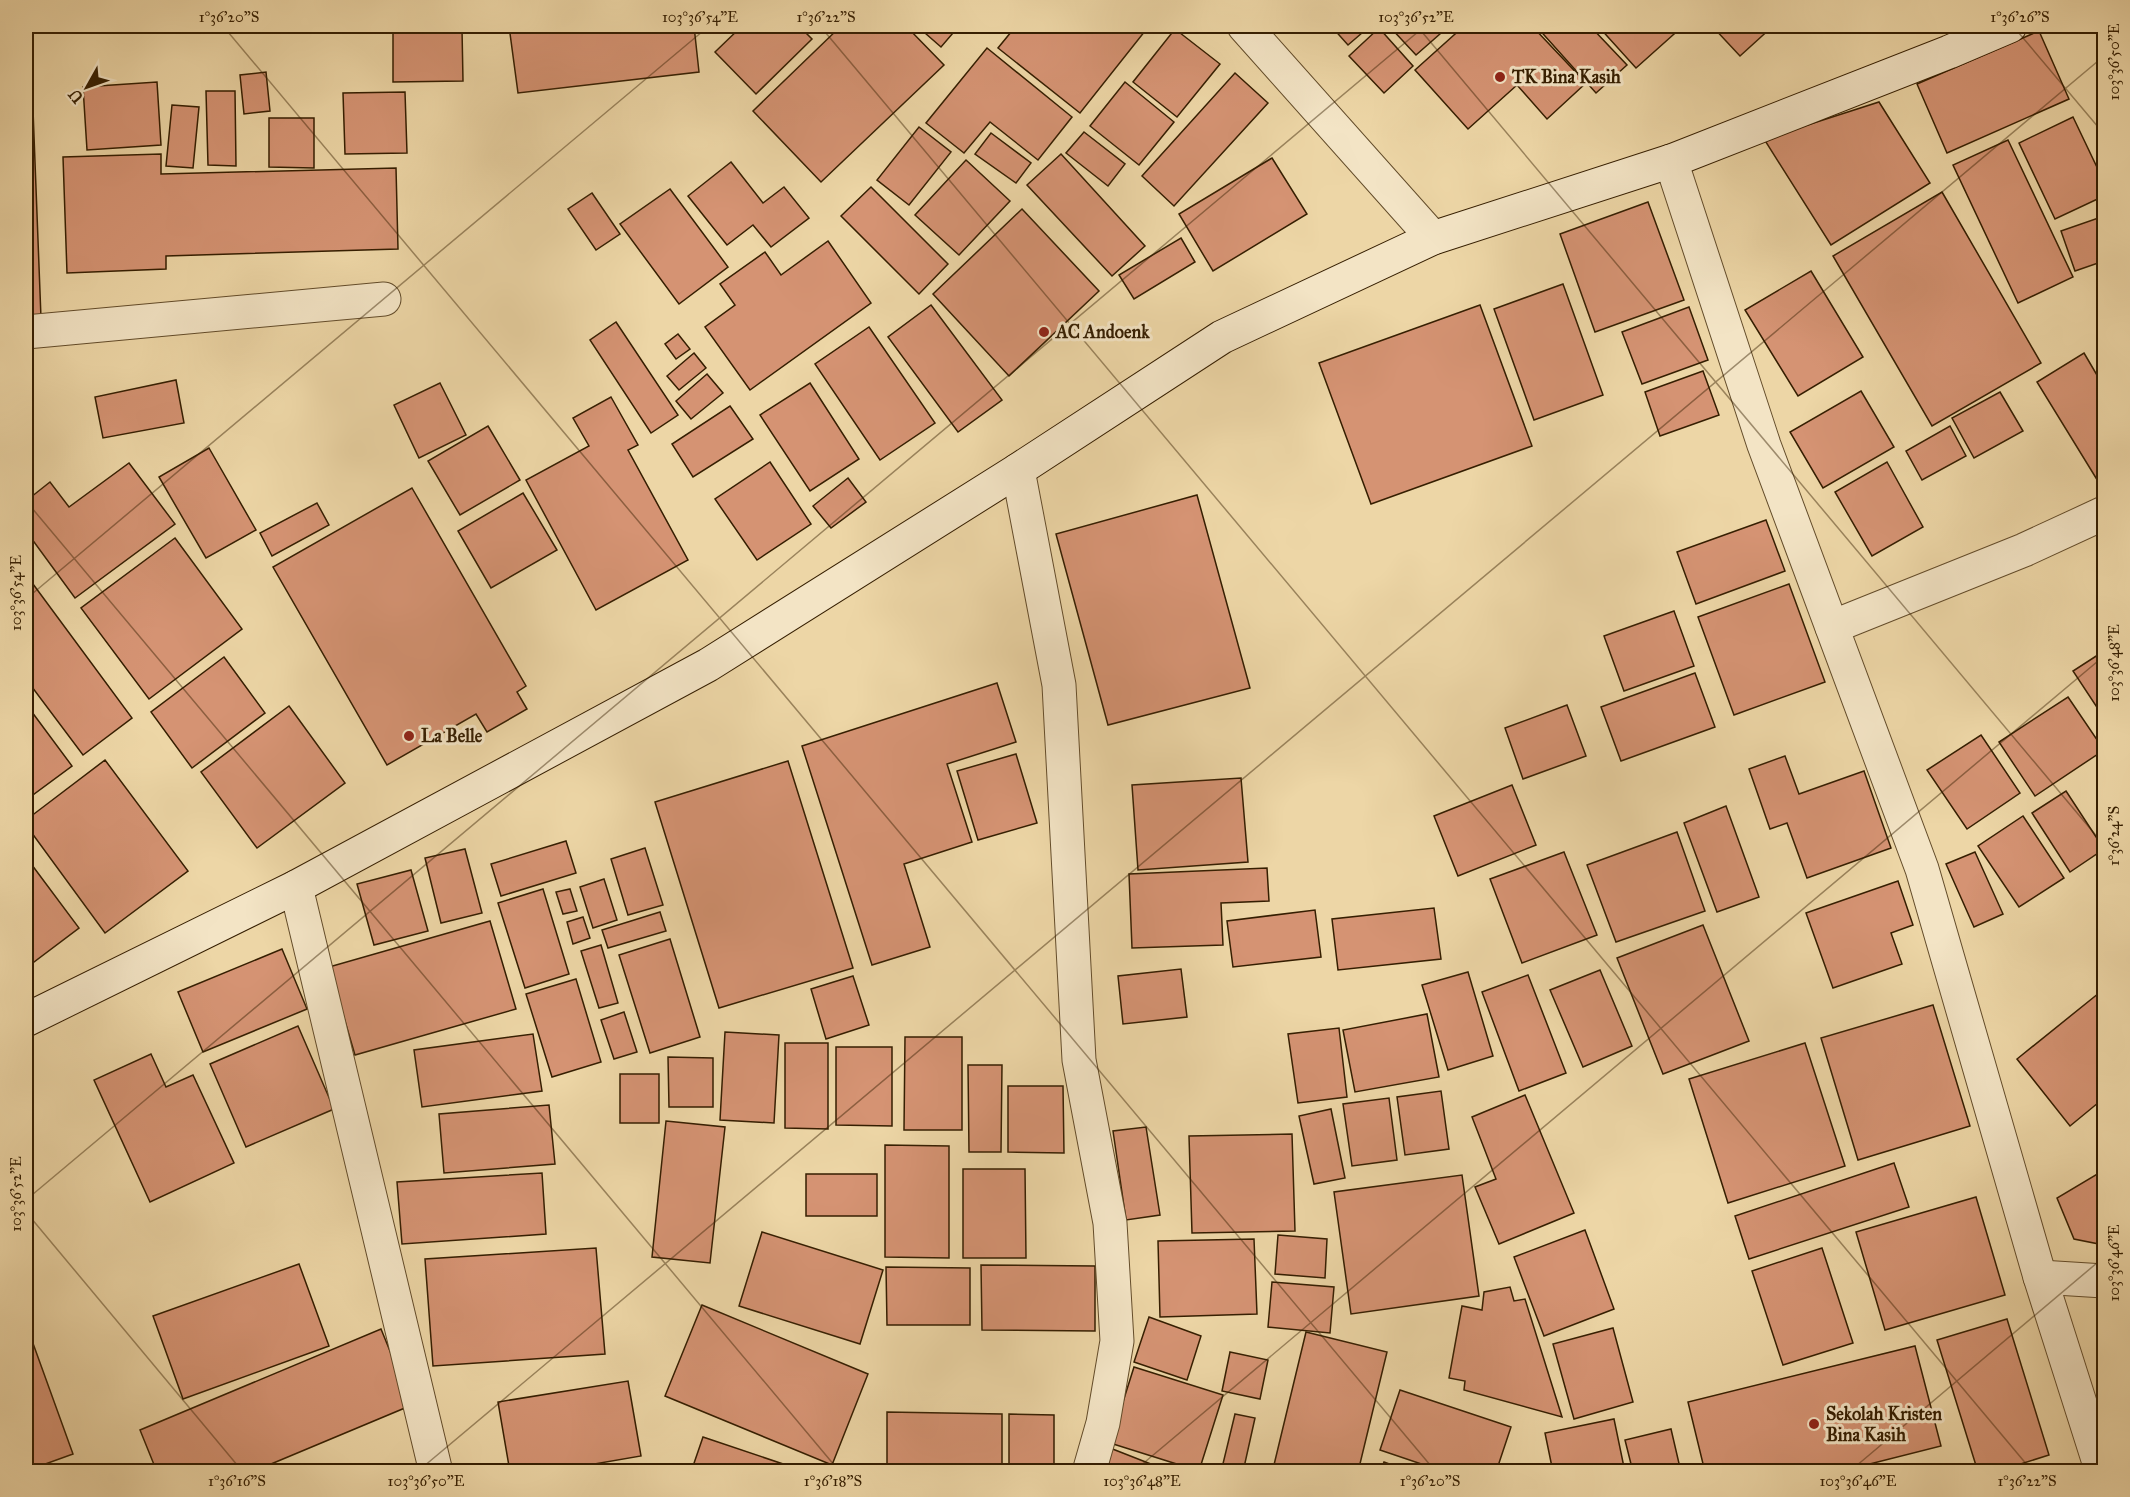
<svg xmlns="http://www.w3.org/2000/svg" width="2130" height="1497" font-family="'IM FELL Great Primer',serif">
<rect width="100%" height="100%" fill="#edd6a6"/>
<filter id="stains"><feTurbulence type="fractalNoise" baseFrequency=".00333" numOctaves="4"/><feColorMatrix values="0 0 0 0 .2 0 0 0 0 .09 0 0 0 0 .02 0 0 0 .5 -.17"/></filter>
<radialGradient id="worn" r=".72"><stop offset=".6" stop-color="#630" stop-opacity="0"/><stop offset="1" stop-color="#630" stop-opacity=".3"/></radialGradient>
<g fill="#d59373" stroke="#351e01" stroke-width="1.5">
<path d="M 84,26 L 139,26 L 85,32 Z"/>
<path d="M 509,26 L 694,26 L 699,72 L 518,93 Z"/>
<path d="M 742,26 L 799,26 L 812,39 L 756,94 L 715,52 Z"/>
<path d="M 841,26 L 906,26 L 944,65 L 821,182 L 753,111 Z"/>
<path d="M 917,26 L 959,26 L 941,47 Z"/>
<path d="M 1016,26 L 1149,26 L 1080,113 L 998,48 Z"/>
<path d="M 1331,26 L 1370,26 L 1348,45 Z"/>
<path d="M 1389,26 L 1449,26 L 1416,55 Z"/>
<path d="M 1464,26 L 1532,26 L 1586,83 L 1547,119 L 1517,85 L 1468,129 L 1415,70 Z"/>
<path d="M 1536,26 L 1590,26 L 1627,65 L 1596,93 Z"/>
<path d="M 1598,26 L 1683,26 L 1636,68 Z"/>
<path d="M 1712,26 L 1773,26 L 1740,56 Z"/>
<path d="M 1379,28 L 1413,66 L 1384,93 L 1349,56 Z"/>
<path d="M 462,29 L 463,81 L 393,82 L 393,30 Z"/>
<path d="M 1175,29 L 1220,64 L 1177,117 L 1133,82 Z"/>
<path d="M 2039,31 L 2069,99 L 1947,153 L 1917,84 Z"/>
<path d="M 987,48 L 1072,117 L 1038,160 L 990,122 L 964,153 L 926,123 Z"/>
<path d="M 266,72 L 270,111 L 244,114 L 240,75 Z"/>
<path d="M 1235,73 L 1268,103 L 1174,206 L 1142,176 Z"/>
<path d="M 157,82 L 161,145 L 87,150 L 83,87 Z"/>
<path d="M 1125,82 L 1174,122 L 1139,165 L 1090,126 Z"/>
<path d="M 26,84 L 32,84 L 41,318 L 26,318 Z"/>
<path d="M 206,91 L 235,91 L 236,166 L 208,165 Z"/>
<path d="M 405,92 L 407,153 L 345,154 L 343,93 Z"/>
<path d="M 1879,102 L 1930,183 L 1831,245 L 1764,139 Z"/>
<path d="M 172,105 L 199,107 L 193,168 L 166,166 Z"/>
<path d="M 2073,117 L 2104,182 L 2104,196 L 2055,219 L 2019,143 Z"/>
<path d="M 269,118 L 314,118 L 314,168 L 269,167 Z"/>
<path d="M 919,127 L 951,152 L 909,205 L 877,180 Z"/>
<path d="M 1084,132 L 1125,164 L 1108,186 L 1066,153 Z"/>
<path d="M 991,133 L 1031,163 L 1016,183 L 975,154 Z"/>
<path d="M 2008,140 L 2073,277 L 2018,303 L 1953,165 Z"/>
<path d="M 161,154 L 161,174 L 396,168 L 398,249 L 166,256 L 166,269 L 67,273 L 63,157 Z"/>
<path d="M 1061,154 L 1145,246 L 1112,276 L 1027,185 Z"/>
<path d="M 1272,158 L 1307,214 L 1213,271 L 1179,214 Z"/>
<path d="M 966,160 L 1010,201 L 959,255 L 915,215 Z"/>
<path d="M 731,162 L 763,203 L 784,187 L 809,218 L 771,247 L 753,225 L 727,245 L 688,196 Z"/>
<path d="M 871,187 L 948,264 L 919,294 L 841,216 Z"/>
<path d="M 670,189 L 728,267 L 679,304 L 620,224 Z"/>
<path d="M 1942,192 L 2041,363 L 1932,426 L 1833,256 Z"/>
<path d="M 592,193 L 620,234 L 596,250 L 568,209 Z"/>
<path d="M 1648,202 L 1684,300 L 1595,332 L 1560,234 Z"/>
<path d="M 1022,209 L 1099,291 L 1009,376 L 933,294 Z"/>
<path d="M 2104,216 L 2104,261 L 2075,271 L 2061,231 Z"/>
<path d="M 1181,238 L 1195,262 L 1134,299 L 1119,275 Z"/>
<path d="M 828,241 L 871,303 L 750,390 L 705,327 L 735,305 L 720,284 L 765,252 L 781,275 Z"/>
<path d="M 1811,271 L 1863,357 L 1798,396 L 1745,310 Z"/>
<path d="M 1563,284 L 1603,395 L 1534,420 L 1494,309 Z"/>
<path d="M 931,305 L 1002,400 L 958,432 L 888,337 Z"/>
<path d="M 1480,305 L 1532,446 L 1371,504 L 1319,363 Z"/>
<path d="M 1689,307 L 1708,360 L 1642,384 L 1622,332 Z"/>
<path d="M 616,322 L 678,415 L 651,433 L 590,340 Z"/>
<path d="M 869,327 L 935,423 L 880,460 L 815,364 Z"/>
<path d="M 678,334 L 690,349 L 676,359 L 665,344 Z"/>
<path d="M 694,353 L 706,368 L 679,390 L 667,376 Z"/>
<path d="M 2084,353 L 2104,387 L 2104,491 L 2037,382 Z"/>
<path d="M 1703,371 L 1719,415 L 1660,436 L 1645,392 Z"/>
<path d="M 707,374 L 723,393 L 691,419 L 676,401 Z"/>
<path d="M 176,380 L 184,423 L 103,438 L 95,397 Z"/>
<path d="M 440,383 L 466,435 L 419,458 L 394,405 Z"/>
<path d="M 810,383 L 859,459 L 810,491 L 760,415 Z"/>
<path d="M 1861,391 L 1894,447 L 1823,488 L 1790,432 Z"/>
<path d="M 2000,392 L 2023,431 L 1974,458 L 1952,418 Z"/>
<path d="M 611,397 L 638,445 L 628,450 L 688,560 L 596,610 L 526,480 L 589,446 L 573,418 Z"/>
<path d="M 730,406 L 753,439 L 693,477 L 672,444 Z"/>
<path d="M 488,426 L 520,480 L 460,515 L 428,461 Z"/>
<path d="M 1950,426 L 1966,456 L 1922,480 L 1906,451 Z"/>
<path d="M 209,448 L 256,530 L 206,558 L 159,477 Z"/>
<path d="M 770,462 L 811,524 L 757,560 L 715,499 Z"/>
<path d="M 1887,462 L 1923,527 L 1872,556 L 1835,492 Z"/>
<path d="M 129,463 L 175,524 L 75,598 L 26,531 L 26,501 L 50,482 L 69,507 Z"/>
<path d="M 848,478 L 866,502 L 831,528 L 813,506 Z"/>
<path d="M 412,488 L 526,686 L 517,692 L 527,709 L 487,732 L 476,714 L 387,765 L 273,567 Z"/>
<path d="M 523,493 L 557,550 L 491,588 L 458,531 Z"/>
<path d="M 1197,495 L 1250,688 L 1108,725 L 1056,534 Z"/>
<path d="M 317,503 L 329,525 L 272,556 L 260,533 Z"/>
<path d="M 1766,520 L 1785,571 L 1696,604 L 1677,552 Z"/>
<path d="M 175,538 L 242,629 L 149,699 L 81,608 Z"/>
<path d="M 33,584 L 132,718 L 83,755 L 26,679 L 26,590 Z"/>
<path d="M 1789,584 L 1825,682 L 1734,715 L 1698,617 Z"/>
<path d="M 1674,611 L 1694,666 L 1624,691 L 1604,636 Z"/>
<path d="M 2104,651 L 2104,718 L 2073,671 Z"/>
<path d="M 224,657 L 265,713 L 192,768 L 151,712 Z"/>
<path d="M 1695,673 L 1715,727 L 1621,761 L 1601,707 Z"/>
<path d="M 997,683 L 1016,742 L 947,764 L 972,842 L 904,864 L 930,947 L 872,965 L 802,746 Z"/>
<path d="M 2068,697 L 2104,750 L 2035,796 L 1999,742 Z"/>
<path d="M 26,704 L 72,766 L 26,800 Z"/>
<path d="M 1567,705 L 1586,756 L 1523,779 L 1505,728 Z"/>
<path d="M 289,706 L 345,783 L 257,848 L 201,772 Z"/>
<path d="M 1981,735 L 2020,793 L 1967,829 L 1927,770 Z"/>
<path d="M 1016,754 L 1037,823 L 978,840 L 957,771 Z"/>
<path d="M 1785,756 L 1799,794 L 1864,771 L 1891,848 L 1807,878 L 1787,823 L 1770,829 L 1749,769 Z"/>
<path d="M 105,760 L 188,871 L 105,933 L 26,825 L 26,820 Z"/>
<path d="M 788,761 L 853,968 L 719,1008 L 655,802 Z"/>
<path d="M 1241,778 L 1248,862 L 1138,870 L 1132,785 Z"/>
<path d="M 1512,785 L 1536,845 L 1458,876 L 1434,816 Z"/>
<path d="M 2066,791 L 2104,849 L 2070,872 L 2032,813 Z"/>
<path d="M 1726,806 L 1759,897 L 1717,912 L 1684,823 Z"/>
<path d="M 2023,816 L 2064,878 L 2019,907 L 1978,846 Z"/>
<path d="M 1677,832 L 1705,911 L 1616,942 L 1587,865 Z"/>
<path d="M 566,841 L 576,873 L 501,896 L 491,864 Z"/>
<path d="M 645,848 L 663,905 L 628,915 L 611,859 Z"/>
<path d="M 465,849 L 482,913 L 441,923 L 425,858 Z"/>
<path d="M 1564,852 L 1597,935 L 1522,963 L 1490,879 Z"/>
<path d="M 1975,852 L 2003,914 L 1974,927 L 1946,864 Z"/>
<path d="M 26,857 L 79,928 L 26,968 Z"/>
<path d="M 1267,868 L 1269,901 L 1221,903 L 1223,945 L 1132,948 L 1129,874 Z"/>
<path d="M 411,870 L 428,931 L 374,945 L 357,884 Z"/>
<path d="M 604,879 L 617,920 L 593,928 L 580,887 Z"/>
<path d="M 1898,881 L 1913,925 L 1891,933 L 1902,964 L 1833,988 L 1806,913 Z"/>
<path d="M 543,889 L 569,974 L 525,988 L 498,903 Z"/>
<path d="M 570,889 L 577,911 L 563,914 L 556,892 Z"/>
<path d="M 1434,908 L 1441,959 L 1338,970 L 1332,919 Z"/>
<path d="M 1315,910 L 1321,957 L 1233,967 L 1227,921 Z"/>
<path d="M 660,912 L 666,931 L 608,948 L 602,930 Z"/>
<path d="M 583,917 L 590,938 L 573,944 L 567,922 Z"/>
<path d="M 490,921 L 516,1009 L 355,1055 L 329,967 Z"/>
<path d="M 1703,925 L 1749,1041 L 1663,1074 L 1617,958 Z"/>
<path d="M 670,939 L 700,1037 L 650,1053 L 619,955 Z"/>
<path d="M 601,945 L 618,1003 L 599,1008 L 581,951 Z"/>
<path d="M 282,949 L 307,1009 L 203,1052 L 178,992 Z"/>
<path d="M 1181,969 L 1187,1017 L 1123,1024 L 1118,976 Z"/>
<path d="M 1600,970 L 1632,1046 L 1583,1067 L 1550,990 Z"/>
<path d="M 1468,972 L 1493,1056 L 1448,1070 L 1422,985 Z"/>
<path d="M 1528,975 L 1566,1073 L 1519,1091 L 1482,992 Z"/>
<path d="M 853,976 L 869,1025 L 826,1039 L 811,989 Z"/>
<path d="M 576,979 L 601,1062 L 552,1077 L 526,994 Z"/>
<path d="M 2104,989 L 2104,1098 L 2070,1126 L 2017,1059 Z"/>
<path d="M 1933,1005 L 1970,1126 L 1858,1160 L 1821,1038 Z"/>
<path d="M 624,1012 L 637,1052 L 614,1059 L 601,1020 Z"/>
<path d="M 1427,1014 L 1439,1077 L 1355,1092 L 1343,1030 Z"/>
<path d="M 298,1026 L 334,1109 L 246,1147 L 210,1064 Z"/>
<path d="M 1339,1028 L 1347,1097 L 1298,1103 L 1288,1034 Z"/>
<path d="M 725,1032 L 779,1035 L 774,1123 L 720,1120 Z"/>
<path d="M 533,1034 L 542,1091 L 422,1107 L 414,1050 Z"/>
<path d="M 905,1037 L 962,1037 L 962,1130 L 904,1130 Z"/>
<path d="M 785,1043 L 828,1043 L 828,1129 L 785,1128 Z"/>
<path d="M 1805,1043 L 1845,1166 L 1728,1203 L 1689,1079 Z"/>
<path d="M 836,1047 L 892,1047 L 892,1126 L 836,1125 Z"/>
<path d="M 151,1054 L 166,1087 L 193,1075 L 234,1163 L 150,1202 L 94,1080 Z"/>
<path d="M 668,1057 L 713,1058 L 713,1107 L 669,1107 Z"/>
<path d="M 968,1065 L 1002,1065 L 1001,1152 L 969,1152 Z"/>
<rect x="620" y="1074" width="39" height="49"/>
<path d="M 1008,1086 L 1063,1086 L 1064,1153 L 1008,1152 Z"/>
<path d="M 1441,1091 L 1449,1149 L 1405,1155 L 1397,1097 Z"/>
<path d="M 1525,1095 L 1574,1213 L 1499,1244 L 1475,1187 L 1496,1179 L 1472,1117 Z"/>
<path d="M 1389,1098 L 1397,1160 L 1352,1166 L 1343,1104 Z"/>
<path d="M 549,1105 L 555,1164 L 444,1173 L 439,1114 Z"/>
<path d="M 1331,1109 L 1345,1178 L 1314,1184 L 1299,1116 Z"/>
<path d="M 666,1121 L 725,1127 L 710,1263 L 652,1257 Z"/>
<path d="M 1146,1127 L 1160,1215 L 1126,1220 L 1113,1131 Z"/>
<path d="M 1292,1134 L 1295,1231 L 1192,1233 L 1189,1136 Z"/>
<path d="M 885,1145 L 949,1146 L 949,1258 L 885,1257 Z"/>
<path d="M 1894,1163 L 1909,1207 L 1749,1259 L 1735,1216 Z"/>
<path d="M 963,1169 L 1025,1169 L 1026,1258 L 963,1258 Z"/>
<path d="M 2104,1170 L 2104,1245 L 2074,1239 L 2057,1198 Z"/>
<path d="M 542,1173 L 546,1234 L 402,1244 L 397,1182 Z"/>
<rect x="806" y="1174" width="71" height="42"/>
<path d="M 1462,1175 L 1479,1296 L 1351,1314 L 1334,1192 Z"/>
<path d="M 1976,1197 L 2005,1295 L 1885,1330 L 1856,1232 Z"/>
<path d="M 1585,1230 L 1614,1309 L 1544,1336 L 1514,1257 Z"/>
<path d="M 762,1232 L 883,1270 L 860,1344 L 739,1306 Z"/>
<path d="M 1278,1235 L 1327,1239 L 1325,1278 L 1275,1274 Z"/>
<path d="M 1254,1239 L 1257,1314 L 1160,1317 L 1158,1241 Z"/>
<path d="M 596,1248 L 605,1354 L 433,1366 L 425,1259 Z"/>
<path d="M 1822,1248 L 1853,1343 L 1783,1365 L 1752,1271 Z"/>
<path d="M 299,1264 L 329,1346 L 183,1399 L 153,1316 Z"/>
<path d="M 981,1265 L 1095,1266 L 1095,1331 L 982,1330 Z"/>
<path d="M 886,1267 L 970,1268 L 970,1325 L 887,1325 Z"/>
<path d="M 1272,1282 L 1334,1287 L 1330,1333 L 1268,1327 Z"/>
<path d="M 1510,1287 L 1514,1301 L 1525,1299 L 1562,1417 L 1464,1390 L 1465,1381 L 1449,1378 L 1462,1306 L 1482,1310 L 1484,1292 Z"/>
<path d="M 702,1305 L 868,1374 L 832,1465 L 665,1396 Z"/>
<path d="M 1149,1317 L 1201,1336 L 1187,1380 L 1134,1362 Z"/>
<path d="M 2007,1319 L 2049,1455 L 1995,1472 L 1978,1472 L 1937,1340 Z"/>
<path d="M 26,1324 L 73,1454 L 26,1471 Z"/>
<path d="M 1613,1328 L 1633,1402 L 1574,1419 L 1553,1344 Z"/>
<path d="M 381,1329 L 412,1405 L 252,1472 L 157,1472 L 140,1430 Z"/>
<path d="M 1306,1332 L 1387,1352 L 1358,1472 L 1285,1472 L 1273,1469 Z"/>
<path d="M 1915,1346 L 1941,1446 L 1838,1472 L 1705,1472 L 1688,1402 Z"/>
<path d="M 1230,1352 L 1268,1360 L 1260,1399 L 1222,1391 Z"/>
<path d="M 1134,1367 L 1223,1395 L 1199,1471 L 1110,1443 Z"/>
<path d="M 628,1381 L 641,1456 L 548,1472 L 510,1472 L 498,1402 Z"/>
<path d="M 1400,1390 L 1511,1427 L 1496,1472 L 1445,1472 L 1380,1450 Z"/>
<path d="M 887,1412 L 1002,1414 L 1002,1472 L 887,1472 Z"/>
<path d="M 1009,1414 L 1054,1415 L 1054,1472 L 1009,1472 Z"/>
<path d="M 1235,1414 L 1255,1418 L 1243,1472 L 1221,1472 Z"/>
<path d="M 1614,1419 L 1625,1472 L 1553,1472 L 1545,1433 Z"/>
<path d="M 1671,1429 L 1681,1472 L 1633,1472 L 1625,1440 Z"/>
<path d="M 703,1437 L 807,1472 L 691,1472 Z"/>
<path d="M 1110,1448 L 1161,1468 L 1160,1472 L 1101,1472 Z"/>
<path d="M 1384,1462 L 1411,1472 L 1380,1472 Z"/>
<path d="M 419,1463 L 421,1472 L 382,1472 Z"/>
<path d="M 644,1464 L 646,1472 L 597,1472 Z"/>
</g>
<g fill="none" stroke-linecap="round" stroke-linejoin="round">
<defs>
<g id="street">
<path d="M 1244,26 L 1433,238"/>
<path d="M 1671,161 L 1764,445 L 1922,869 L 2040,1277 L 2102,1472"/>
<path d="M 26,332 L 384,299"/>
<path d="M 1018,470 L 1059,685 L 1079,1060 L 1110,1223 L 1117,1341 L 1103,1423 L 1089,1472"/>
<path d="M 1832,627 L 2024,550 L 2104,513"/>
<path d="M 296,887 L 436,1472"/>
<path d="M 2040,1277 L 2104,1281"/>
</g>
<path id="secondary" d="M 26,1020 L 296,887 L 708,665 L 1018,470 L 1222,337 L 1433,238 L 1671,161 L 1949,52 L 2010,26"/>
</defs>
<use href="#street" stroke="#634c2a" stroke-width="35"/>
<use href="#secondary" stroke="#351e01" stroke-width="35"/>
<use href="#street" stroke="#f3e4c5" stroke-width="33"/>
<use href="#secondary" stroke="#f3e4c5" stroke-width="33"/>
</g>
<path fill="none" stroke="#351e01" stroke-width="1.5" stroke-opacity="0.45" d="M 223,26 L 1436,1472M 820,26 L 2033,1472M 1417,26 L 2104,845M 2013,26 L 2104,134M 26,501 L 840,1472M 26,599 L 709,26M 26,1200 L 1425,26M 26,1212 L 243,1472M 417,1472 L 2104,56M 1133,1472 L 2104,656M 1849,1472 L 2104,1257"/>
<g fill="#8f2418" stroke="#f3e4c5" stroke-width="2">
<circle cx="1500" cy="77" r="6"/>
<circle cx="1044" cy="332" r="6"/>
<circle cx="409" cy="736" r="6"/>
<circle cx="1814" cy="1424" r="6"/>
</g>
<g text-anchor="middle" dominant-baseline="central" stroke-width="6" stroke-linejoin="round" paint-order="stroke">
<g font-size="18" font-weight="bold" fill="#351e01" stroke="#f3e4c5" text-anchor="start">
<text x="1512" y="77">TK Bina Kasih</text>
<text x="1056" y="332">AC Andoenk</text>
<text x="421" y="736">La Belle</text>
<text x="1826" y="1414">Sekolah Kristen<tspan x="1826" dy="21">Bina Kasih</tspan></text>
</g>
</g>
<rect width="2130" height="1497" fill="none" stroke="#edd6a6" stroke-width="66"/>
<g transform="translate(87 87) rotate(230)" stroke="#f3e4c5" stroke-width="4.5" paint-order="stroke">
<path d="M0-4.5L10 22L0 15L-10 22Z" fill="#351e01"/>
<text y="-9" font-size="16" font-weight="bold" text-anchor="middle" fill="#351e01">U</text>
</g>
<rect x="33" y="33" width="2064" height="1431" fill="none" stroke="#351e01" stroke-width="2"/>
<g font-size="15" text-anchor="middle" fill="#351e01">
<text x="229" y="22">1°36'20"S</text>
<text x="700" y="22">103°36'54"E</text>
<text x="826" y="22">1°36'22"S</text>
<text x="1416" y="22">103°36'52"E</text>
<text x="2020" y="22">1°36'26"S</text>
<text transform="translate(2114 62) rotate(-90)" y="5">103°36'50"E</text>
<text transform="translate(16 593) rotate(-90)" y="5">103°36'54"E</text>
<text transform="translate(2114 663) rotate(-90)" y="5">103°36'48"E</text>
<text transform="translate(2114 836) rotate(-90)" y="5">1°36'24"S</text>
<text transform="translate(16 1194) rotate(-90)" y="5">103°36'52"E</text>
<text transform="translate(2114 1263) rotate(-90)" y="5">103°36'46"E</text>
<text x="237" y="1486">1°36'16"S</text>
<text x="426" y="1486">103°36'50"E</text>
<text x="833" y="1486">1°36'18"S</text>
<text x="1142" y="1486">103°36'48"E</text>
<text x="1430" y="1486">1°36'20"S</text>
<text x="1858" y="1486">103°36'46"E</text>
<text x="2027" y="1486">1°36'22"S</text>
</g>
<rect width="100%" height="100%" filter="url(#stains)"/>
<rect width="100%" height="100%" fill="url(#worn)"/>
</svg>
